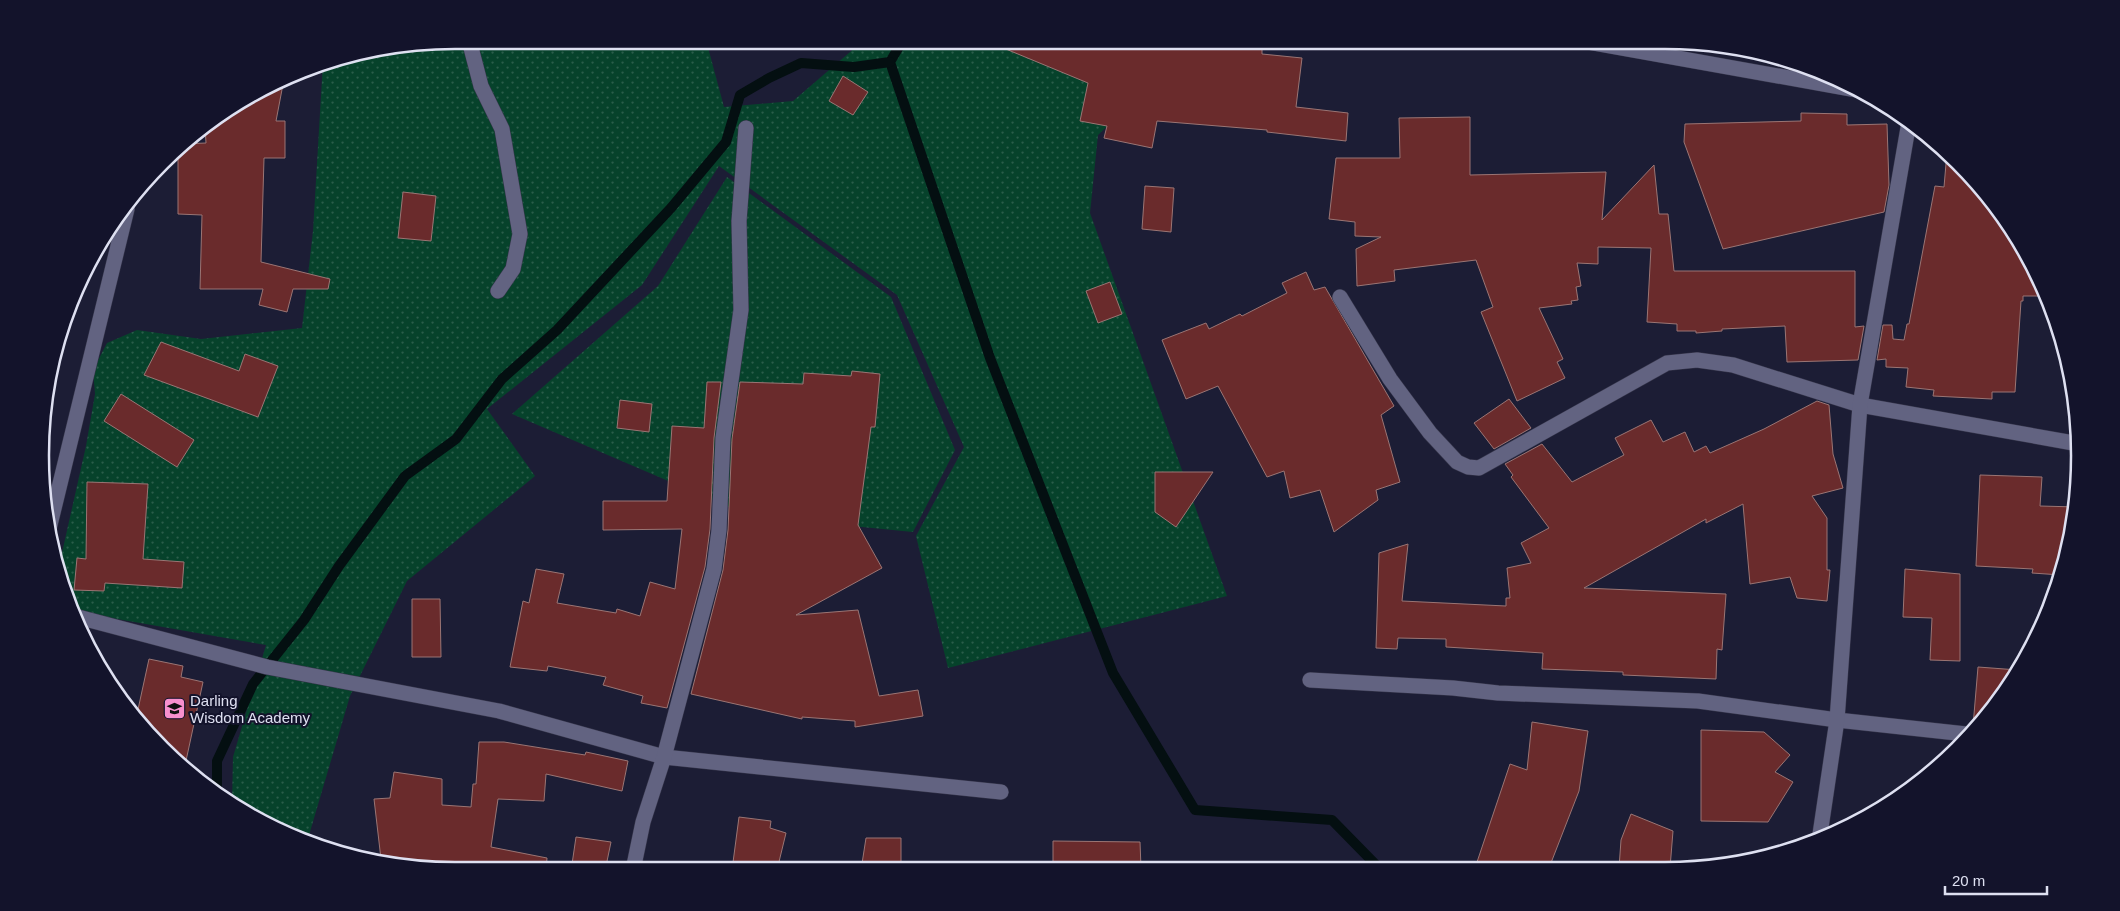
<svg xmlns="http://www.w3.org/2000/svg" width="2120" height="911" font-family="Helvetica,sans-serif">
<defs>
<pattern id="grass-dots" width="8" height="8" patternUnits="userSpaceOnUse" patternTransform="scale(1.25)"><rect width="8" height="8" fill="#06422b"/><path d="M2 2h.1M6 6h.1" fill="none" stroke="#2a5d4a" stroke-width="1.8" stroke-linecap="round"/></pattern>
</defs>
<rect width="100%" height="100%" fill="#1c1d35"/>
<g fill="url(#grass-dots)">
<path d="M 456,40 L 706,40 L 724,107 L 793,101 L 864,40 L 1183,40 L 1162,74 L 1098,135 L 1090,213 L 1227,596 L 948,668 L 916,536 L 964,447 L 897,295 L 719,166 L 642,285 L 487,409 L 535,476 L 407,581 L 350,696 L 307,842 L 248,815 L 232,804 L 233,757 L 266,645 L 77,612 L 59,566 L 86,446 L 95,394 L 93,370 L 107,343 L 137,330 L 201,339 L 302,328 L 313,231 L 323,62 Z"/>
<path d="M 727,177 L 891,297 L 955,450 L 913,532 L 750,516 L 512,414 L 658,286 Z"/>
</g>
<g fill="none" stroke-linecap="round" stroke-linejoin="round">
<g stroke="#040f11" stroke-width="10">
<path d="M 903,40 L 890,62 L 990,358 L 1113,673 L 1195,810 L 1332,820 L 1379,868"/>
<path d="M 217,793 L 217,761 L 253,684 L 304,620 L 339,566 L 405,476 L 456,439 L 502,379 L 557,330 L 671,208 L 726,142 L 740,95 L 769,78 L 801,63 L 854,67 L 890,62"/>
</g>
</g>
<g fill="#6a2b2c" stroke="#9a7574">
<path d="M 984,40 L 1262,40 L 1262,54 L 1302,58 L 1296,107 L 1348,113 L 1346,141 L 1267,132 L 1267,130 L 1157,121 L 1152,148 L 1104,138 L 1107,126 L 1080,121 L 1088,83 Z"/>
<path d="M 843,76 L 868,92 L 853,115 L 829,101 Z"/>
<path d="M 284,79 L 276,121 L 285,121 L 285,158 L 264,158 L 261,262 L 330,279 L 328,289 L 293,289 L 287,312 L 259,305 L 263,289 L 200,289 L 202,215 L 178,214 L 178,147 L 181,144 L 206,143 L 205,126 L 248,96 Z"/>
<path d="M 1801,113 L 1847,114 L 1847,125 L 1887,124 L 1889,185 L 1884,212 L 1723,249 L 1684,142 L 1685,124 L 1801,121 Z"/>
<path d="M 1470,117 L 1470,175 L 1606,172 L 1602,220 L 1654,165 L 1659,214 L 1668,214 L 1674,271 L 1855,271 L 1855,327 L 1864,326 L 1858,360 L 1787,362 L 1785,326 L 1722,329 L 1722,331 L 1696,333 L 1696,331 L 1677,331 L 1677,324 L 1647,322 L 1651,248 L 1598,247 L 1598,264 L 1577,263 L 1581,286 L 1576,287 L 1578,300 L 1571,301 L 1572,304 L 1539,308 L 1563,359 L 1557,362 L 1565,378 L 1517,401 L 1481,312 L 1493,307 L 1476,260 L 1394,270 L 1395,281 L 1357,286 L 1356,249 L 1381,237 L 1355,236 L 1355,222 L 1329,219 L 1336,158 L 1400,158 L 1399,118 Z"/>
<path d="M 1947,152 L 1994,203 L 2037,271 L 2046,296 L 2023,296 L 2023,301 L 2021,301 L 2015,392 L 1992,392 L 1992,399 L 1933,396 L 1934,390 L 1906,387 L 1908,368 L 1886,367 L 1886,359 L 1877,360 L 1883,325 L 1892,325 L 1893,339 L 1904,340 L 1907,324 L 1909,324 L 1935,186 L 1944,187 Z"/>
<path d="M 1145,186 L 1174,188 L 1171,232 L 1142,229 Z"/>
<path d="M 403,192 L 436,196 L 431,241 L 398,238 Z"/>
<path d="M 1306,272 L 1314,290 L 1325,287 L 1394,406 L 1381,415 L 1400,482 L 1376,490 L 1378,500 L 1334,532 L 1320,490 L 1290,498 L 1284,471 L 1267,477 L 1218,386 L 1186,399 L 1162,340 L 1206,323 L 1209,329 L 1240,314 L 1242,316 L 1287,293 L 1282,283 Z"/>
<path d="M 1110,282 L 1122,314 L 1098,323 L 1086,291 Z"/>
<path d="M 161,342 L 239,371 L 245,354 L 278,366 L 258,417 L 144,375 Z"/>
<path d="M 852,371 L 880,374 L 875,427 L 871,427 L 858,525 L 882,568 L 796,615 L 858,610 L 879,696 L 918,690 L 923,716 L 855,727 L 855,721 L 802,717 L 802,719 L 691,694 L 723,570 L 728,530 L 732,439 L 740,382 L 803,384 L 804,373 L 851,376 Z"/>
<path d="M 707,382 L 721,382 L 714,438 L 710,529 L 705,567 L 667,708 L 641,703 L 643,696 L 603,685 L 606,677 L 548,666 L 547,671 L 510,667 L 523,601 L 529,603 L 536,569 L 564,574 L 557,603 L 616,613 L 617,609 L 640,616 L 650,582 L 675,589 L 682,529 L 603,530 L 603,501 L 667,501 L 672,426 L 704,428 Z"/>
<path d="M 121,394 L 194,440 L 177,467 L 104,421 Z"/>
<path d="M 1509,399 L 1531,428 L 1494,449 L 1474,423 Z"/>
<path d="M 620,400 L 652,404 L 649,432 L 617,428 Z"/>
<path d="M 1817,401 L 1829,405 L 1833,454 L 1843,488 L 1812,496 L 1827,518 L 1827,570 L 1830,570 L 1827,601 L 1797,598 L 1790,577 L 1750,584 L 1743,504 L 1706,523 L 1706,519 L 1584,588 L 1726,594 L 1722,650 L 1717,649 L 1716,679 L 1623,675 L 1623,672 L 1542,669 L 1543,653 L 1446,647 L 1446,639 L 1398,638 L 1397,649 L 1376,648 L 1379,553 L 1408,544 L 1402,601 L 1506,606 L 1506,598 L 1510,598 L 1507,568 L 1531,563 L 1521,543 L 1549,528 L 1511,477 L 1513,475 L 1505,464 L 1542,444 L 1572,482 L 1624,455 L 1615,438 L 1651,420 L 1663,442 L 1685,432 L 1694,452 L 1706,446 L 1710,453 L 1764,429 Z"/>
<path d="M 1155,472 L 1213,472 L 1176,527 L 1155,512 Z"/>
<path d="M 1980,475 L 2042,477 L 2040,506 L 2077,507 L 2061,575 L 2032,573 L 2033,569 L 1976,566 Z"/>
<path d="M 87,482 L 148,484 L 143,559 L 184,562 L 182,588 L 105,583 L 104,591 L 74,590 L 77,558 L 86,559 Z"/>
<path d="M 1905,569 L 1960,574 L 1960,661 L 1930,660 L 1932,618 L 1903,617 Z"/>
<path d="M 412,599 L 440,599 L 441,657 L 412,657 Z"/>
<path d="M 149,659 L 183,666 L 181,677 L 203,682 L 184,770 L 137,714 Z"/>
<path d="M 1978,667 L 2018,670 L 2010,687 L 1973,726 Z"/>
<path d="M 1532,722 L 1588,731 L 1579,791 L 1549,868 L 1475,868 L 1510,764 L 1527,770 Z"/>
<path d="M 1701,730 L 1764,732 L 1790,755 L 1775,772 L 1793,782 L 1768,822 L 1701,821 Z"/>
<path d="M 479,742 L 504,742 L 585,755 L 586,752 L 628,761 L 622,791 L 546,774 L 544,801 L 498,799 L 491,847 L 547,858 L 546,871 L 456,871 L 381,859 L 374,799 L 390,798 L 394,772 L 442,779 L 442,805 L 471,807 L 473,784 L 476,784 Z"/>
<path d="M 1631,814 L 1673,831 L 1670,868 L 1619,868 L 1621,840 Z"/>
<path d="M 739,817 L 771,821 L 770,828 L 786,833 L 777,870 L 732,870 Z"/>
<path d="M 576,837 L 611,842 L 605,871 L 571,871 Z"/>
<path d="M 866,838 L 901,838 L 901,870 L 861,870 Z"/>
<path d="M 1053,841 L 1140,842 L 1141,868 L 1053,868 Z"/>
</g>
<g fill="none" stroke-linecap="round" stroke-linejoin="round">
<defs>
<g id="minor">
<path d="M 469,40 L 481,86 L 502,129 L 520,234 L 513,269 L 498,291"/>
<path d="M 1577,40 L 1862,91"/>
<path d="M 1340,297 L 1390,379 L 1430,433 L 1457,462 L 1468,467 L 1479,468 L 1667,363 L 1697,360 L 1733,365 L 1860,405 L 2079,444"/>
<path d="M 48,533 L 127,209"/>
<path d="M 78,617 L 267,667 L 499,711 L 664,757 L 1001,792"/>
<path d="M 1310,680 L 1453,688 L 1498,693 L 1698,701 L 1837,720 L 1966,734"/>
<path d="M 1819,841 L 1837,720 L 1860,405 L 1909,122"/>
<path d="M 633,870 L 643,822 L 664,757 L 714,569 L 719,530 L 723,438 L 741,310 L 739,221 L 746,128"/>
</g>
</defs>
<use href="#minor" stroke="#36364b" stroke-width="16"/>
<use href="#minor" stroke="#626381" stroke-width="15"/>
</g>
<defs>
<symbol id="school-square" viewBox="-11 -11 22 22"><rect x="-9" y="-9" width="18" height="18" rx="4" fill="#f790ce" stroke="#13132b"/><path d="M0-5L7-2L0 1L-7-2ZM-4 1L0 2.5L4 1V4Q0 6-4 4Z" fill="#111"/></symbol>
</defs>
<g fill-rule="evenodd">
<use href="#school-square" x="162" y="696" width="25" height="25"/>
</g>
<g text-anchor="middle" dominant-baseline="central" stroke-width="4" stroke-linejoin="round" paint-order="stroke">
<g font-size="15" fill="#dee0f1" stroke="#13132b" text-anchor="start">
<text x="190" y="700">Darling<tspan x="190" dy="17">Wisdom Academy</tspan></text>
</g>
</g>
<path d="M0 0H2120V911H0ZM455 49H1665A406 406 0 0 1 2071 455V456A406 406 0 0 1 1665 862H455A406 406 0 0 1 49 456V455A406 406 0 0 1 455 49Z" fill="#13132b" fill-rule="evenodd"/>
<path fill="none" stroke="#dee0f1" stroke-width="2.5" d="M455 49H1665A406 406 0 0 1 2071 455V456A406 406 0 0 1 1665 862H455A406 406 0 0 1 49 456V455A406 406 0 0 1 455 49Z"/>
<path d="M1945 886v8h102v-8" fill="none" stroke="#dee0f1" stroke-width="2.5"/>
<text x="1952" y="886" font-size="15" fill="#dee0f1" stroke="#13132b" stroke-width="4" paint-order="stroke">20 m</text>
</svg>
